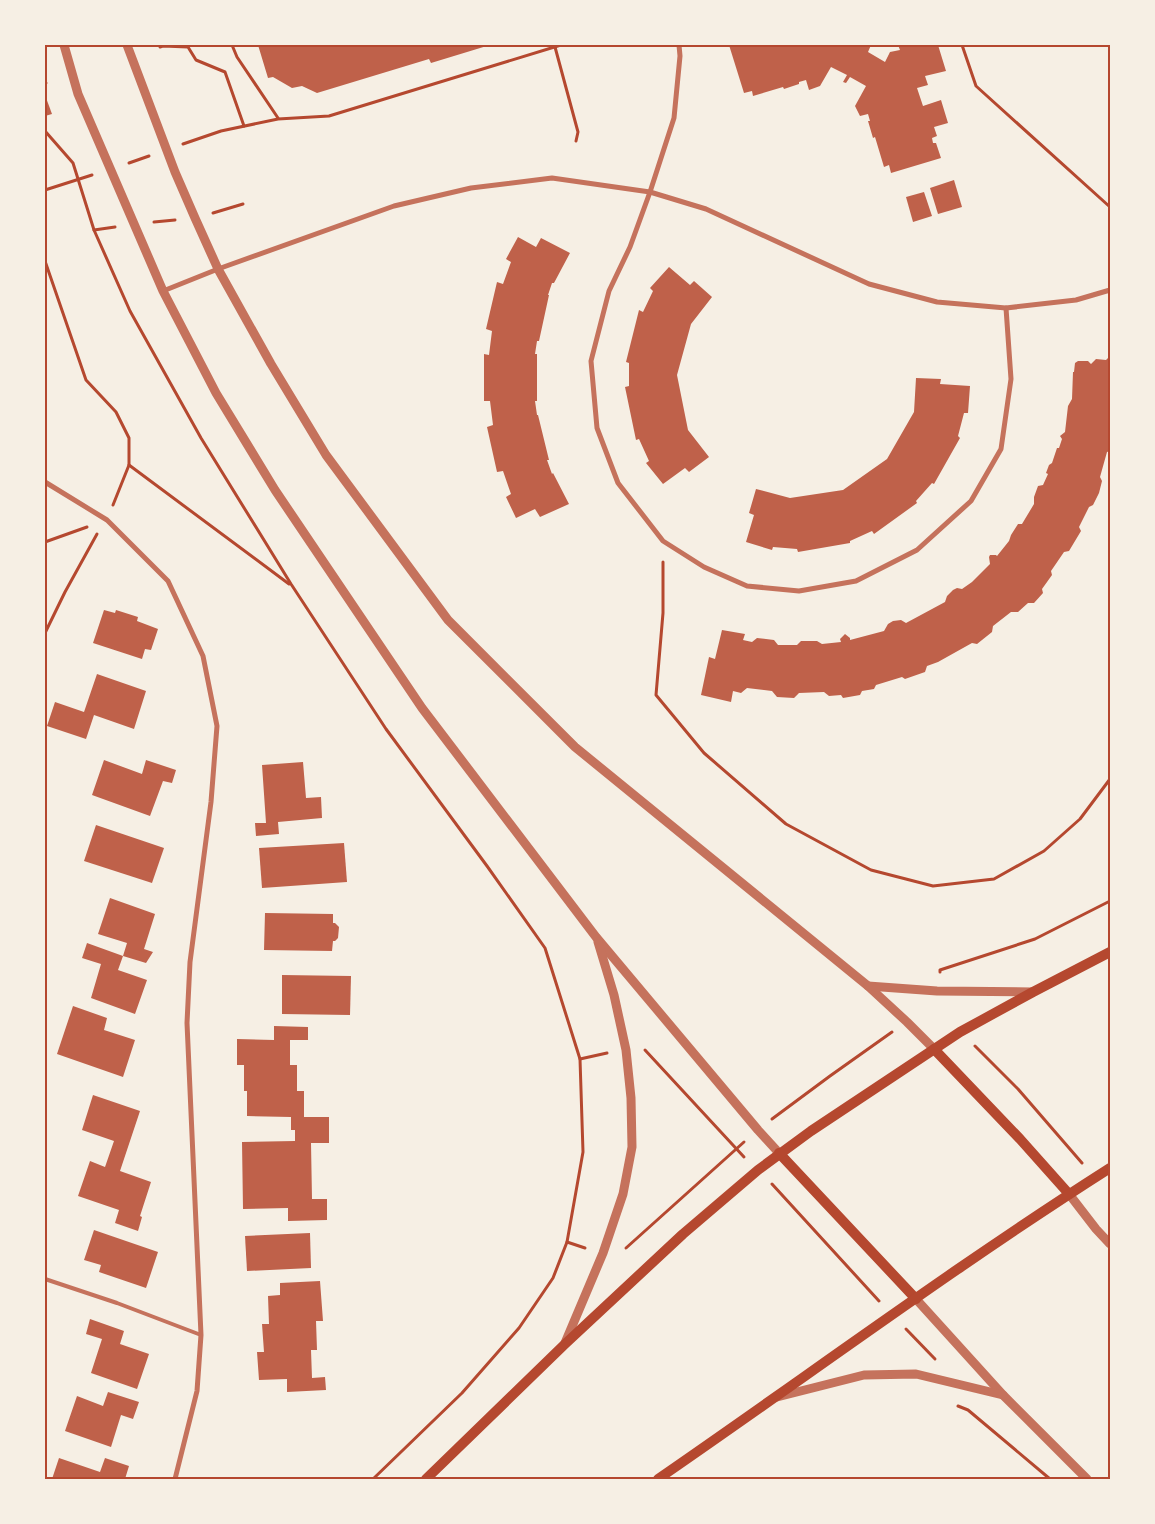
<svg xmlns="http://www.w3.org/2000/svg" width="1155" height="1524" font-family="'Nunito Sans',sans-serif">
<rect width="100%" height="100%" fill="#f6efe4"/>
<g fill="#bf614a">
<path d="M 258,45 L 490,45 L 431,63 L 429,59 L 317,93 L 302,86 L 292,88 L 273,77 L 268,78 Z"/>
<path d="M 729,45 L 854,45 L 858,47 L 859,45 L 871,45 L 868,52 L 885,62 L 890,52 L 900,50 L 898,45 L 915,45 L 916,46 L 938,45 L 946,71 L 925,76 L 928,85 L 917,88 L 923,106 L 941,100 L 948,123 L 934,127 L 937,136 L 932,138 L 933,143 L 936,143 L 941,158 L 891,173 L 889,165 L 884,167 L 875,137 L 873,138 L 868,121 L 870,121 L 868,114 L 860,116 L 855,106 L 866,86 L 850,77 L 846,83 L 843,82 L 847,75 L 831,67 L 820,86 L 809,90 L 806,80 L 799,82 L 799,84 L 784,89 L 783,87 L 753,96 L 752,91 L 744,93 Z"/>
<path d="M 45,95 L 52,114 L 45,116 Z"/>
<path d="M 954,180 L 962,207 L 938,214 L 930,188 Z"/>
<path d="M 924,192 L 932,216 L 913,222 L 906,197 Z"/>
<path d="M 518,237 L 536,247 L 541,238 L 570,253 L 554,283 L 552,283 L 548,295 L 549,295 L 539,341 L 537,341 L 535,354 L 537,354 L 537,401 L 535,401 L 537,415 L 538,415 L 549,460 L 547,460 L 552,474 L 553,473 L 569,504 L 540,517 L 535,509 L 516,518 L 506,497 L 511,494 L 503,471 L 497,472 L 487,427 L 493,425 L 490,401 L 484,401 L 484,354 L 489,355 L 492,331 L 486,329 L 497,282 L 503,284 L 511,262 L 506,259 Z"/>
<path d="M 669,267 L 690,285 L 694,281 L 712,297 L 691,324 L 677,375 L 688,430 L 709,457 L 689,472 L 685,468 L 663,484 L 646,463 L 649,461 L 639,439 L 636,440 L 625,387 L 629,386 L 629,363 L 626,362 L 639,310 L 643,312 L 653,291 L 650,288 Z"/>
<path d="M 1110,356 L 1110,451 L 1107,452 L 1100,477 L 1102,481 L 1099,493 L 1093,505 L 1089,507 L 1079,527 L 1081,531 L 1069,551 L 1064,552 L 1051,571 L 1052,575 L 1042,589 L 1043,593 L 1034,603 L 1028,603 L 1018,612 L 1011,612 L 993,626 L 992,632 L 977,644 L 972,643 L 938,662 L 927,666 L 925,672 L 905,679 L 902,677 L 876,685 L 874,689 L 862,691 L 860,695 L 843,698 L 841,695 L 829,696 L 824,692 L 799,693 L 794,698 L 777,697 L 772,691 L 747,688 L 741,693 L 733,691 L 731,702 L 701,695 L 709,657 L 715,659 L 722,630 L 745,634 L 743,640 L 752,642 L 757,638 L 774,640 L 778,645 L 797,645 L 801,641 L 817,641 L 822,644 L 841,642 L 840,639 L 845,634 L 850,638 L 850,640 L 884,631 L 888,624 L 893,621 L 901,620 L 906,623 L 945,602 L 947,596 L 953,590 L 957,588 L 962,589 L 972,582 L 990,564 L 989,557 L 990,555 L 996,555 L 997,556 L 1009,541 L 1011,535 L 1018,524 L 1022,524 L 1034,504 L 1034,497 L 1038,486 L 1043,485 L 1048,474 L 1046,473 L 1049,465 L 1052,463 L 1057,448 L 1059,448 L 1062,439 L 1060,436 L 1065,432 L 1068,406 L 1072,399 L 1073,372 L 1074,372 L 1075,363 L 1078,361 L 1088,361 L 1091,364 L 1096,359 L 1106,360 Z"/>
<path d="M 916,378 L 941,379 L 940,384 L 970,386 L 968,413 L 964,413 L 958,436 L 960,438 L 934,484 L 932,483 L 916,501 L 917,503 L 874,534 L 872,531 L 850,541 L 850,543 L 798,552 L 797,549 L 773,547 L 772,550 L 746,542 L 754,515 L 749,513 L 756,489 L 790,498 L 843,490 L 887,459 L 914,412 Z"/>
<path d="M 104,610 L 115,613 L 116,610 L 138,617 L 137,621 L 158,629 L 151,650 L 145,649 L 142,659 L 93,643 Z"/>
<path d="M 97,674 L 146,691 L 134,729 L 94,715 L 86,739 L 47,726 L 55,702 L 84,712 Z"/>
<path d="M 104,760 L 142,774 L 146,760 L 176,770 L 172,783 L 163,781 L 150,816 L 92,795 Z"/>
<path d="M 303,762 L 306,798 L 321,797 L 322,818 L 278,822 L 279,834 L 256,836 L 255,823 L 266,823 L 262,765 Z"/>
<path d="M 96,825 L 164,848 L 152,883 L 84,861 Z"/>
<path d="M 344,843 L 347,882 L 262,888 L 259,848 Z"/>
<path d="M 110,898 L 155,914 L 144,949 L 153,952 L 146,963 L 123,956 L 118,970 L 147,980 L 135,1014 L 91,998 L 101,964 L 82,958 L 87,943 L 123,956 L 127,943 L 98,934 Z"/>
<path d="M 265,913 L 333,914 L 333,923 L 335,923 L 339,927 L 338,938 L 335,941 L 333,941 L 332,951 L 264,950 Z"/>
<path d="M 282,975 L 351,976 L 350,1015 L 282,1014 Z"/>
<path d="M 73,1006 L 107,1018 L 104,1030 L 135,1040 L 123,1077 L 57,1054 Z"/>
<path d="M 274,1026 L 308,1027 L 308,1040 L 290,1040 L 290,1065 L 297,1065 L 297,1091 L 304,1091 L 304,1117 L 329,1117 L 329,1143 L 311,1143 L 312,1199 L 327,1199 L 327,1220 L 288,1221 L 288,1208 L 243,1209 L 242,1142 L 295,1141 L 295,1130 L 291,1130 L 291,1117 L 247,1116 L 247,1091 L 244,1091 L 244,1065 L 237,1065 L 237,1039 L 274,1040 Z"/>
<path d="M 93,1095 L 140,1111 L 120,1171 L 151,1182 L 140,1216 L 142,1217 L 138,1231 L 115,1223 L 119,1210 L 78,1196 L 90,1161 L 105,1167 L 114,1141 L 82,1130 Z"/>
<path d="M 94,1230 L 158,1252 L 146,1288 L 99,1272 L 101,1265 L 84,1260 Z"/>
<path d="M 310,1233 L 311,1268 L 247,1271 L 245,1236 Z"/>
<path d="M 320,1281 L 323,1321 L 316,1321 L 317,1350 L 311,1350 L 312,1378 L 325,1377 L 326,1390 L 287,1392 L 287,1379 L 259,1380 L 257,1352 L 264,1352 L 262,1324 L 269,1324 L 268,1296 L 280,1295 L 280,1283 Z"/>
<path d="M 90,1319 L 124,1331 L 120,1344 L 149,1354 L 137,1389 L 91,1373 L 102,1339 L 86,1334 Z"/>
<path d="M 108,1392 L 139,1402 L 133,1419 L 121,1415 L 111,1447 L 65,1431 L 77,1396 L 103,1406 Z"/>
<path d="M 59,1458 L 100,1472 L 105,1458 L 129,1466 L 125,1479 L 114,1477 L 113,1479 L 52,1479 Z"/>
</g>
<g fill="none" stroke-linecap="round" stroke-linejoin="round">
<g stroke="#b5482f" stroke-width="3">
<path d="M 232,45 L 237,57 L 278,118"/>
<path d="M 962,45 L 976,86 L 1110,207"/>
<path d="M 160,47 L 163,46 L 188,47 L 196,60 L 225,72 L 244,126"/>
<path d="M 555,47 L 578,132 L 576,141"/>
<path d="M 45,84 L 46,83"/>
<path d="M 45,131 L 73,163 L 94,230 L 130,311 L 201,438 L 291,584 L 386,729 L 487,866 L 545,948 L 580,1059 L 583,1152 L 567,1242 L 553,1278 L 519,1328 L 462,1393 L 373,1479"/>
<path d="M 183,144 L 221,131 L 278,119 L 329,116 L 561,45"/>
<path d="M 129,163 L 149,156"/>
<path d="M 45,190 L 92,175"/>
<path d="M 213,213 L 243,204"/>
<path d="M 154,222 L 175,220"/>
<path d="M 94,230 L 115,227"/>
<path d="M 45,261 L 86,380 L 116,412 L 129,438 L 129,465 L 113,505"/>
<path d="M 129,465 L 289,584"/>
<path d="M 45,542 L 87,527"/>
<path d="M 663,562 L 663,613 L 656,695 L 704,753 L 786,824 L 871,870 L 933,886 L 994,879 L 1044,851 L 1080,819 L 1110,779"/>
<path d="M 45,633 L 65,592 L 97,534"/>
<path d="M 940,972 L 940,970 L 1035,939 L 1110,901"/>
<path d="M 975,1046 L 1018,1089 L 1082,1163"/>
<path d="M 645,1050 L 744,1157"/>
<path d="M 580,1059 L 607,1053"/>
<path d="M 772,1119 L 830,1076 L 892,1032"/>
<path d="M 772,1184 L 879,1301"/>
<path d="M 567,1242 L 585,1248"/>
<path d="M 626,1248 L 744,1142"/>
<path d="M 906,1329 L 935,1359"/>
<path d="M 958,1406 L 968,1410 L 1050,1479"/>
</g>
<path stroke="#c5725c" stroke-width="4" d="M 45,1279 L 117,1303 L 201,1335"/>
<g stroke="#c5725c" stroke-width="5">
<path d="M 679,45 L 680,56 L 674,118 L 650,192 L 630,247 L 609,291 L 591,361 L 597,428 L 618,483 L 663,541 L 704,567 L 747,586 L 799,591 L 856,581 L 917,550 L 971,501 L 1001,449 L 1011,379 L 1006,308"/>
<path d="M 163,291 L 218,269 L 394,206 L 471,188 L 552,178 L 650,192 L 706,209 L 869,284 L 937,302 L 1006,308 L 1076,300 L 1110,290"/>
<path d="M 45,482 L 107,520 L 168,581 L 203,656 L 217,726 L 211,802 L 190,962 L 187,1023 L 201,1335 L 197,1391 L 175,1479"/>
</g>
<g stroke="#c5725c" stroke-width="9">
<path d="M 64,45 L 78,94 L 163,291 L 216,393 L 275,490 L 422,708 L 596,937 L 758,1130 L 779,1153"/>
<path d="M 127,45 L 175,172 L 195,218 L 218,269 L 271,364 L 326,455 L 448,620 L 575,747 L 868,986 L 907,1022 L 934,1049"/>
<path d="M 868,986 L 937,991 L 1033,992"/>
<path d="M 1069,1194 L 1096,1229 L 1110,1244"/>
<path d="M 916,1299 L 1003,1395 L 1087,1479"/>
<path d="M 565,1343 L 603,1253 L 623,1194 L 632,1147 L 631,1098 L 626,1050 L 614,995 L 598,942"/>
<path d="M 777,1397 L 864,1375 L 916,1374 L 1003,1395"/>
</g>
<g stroke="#b5482f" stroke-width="10">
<path d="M 934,1049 L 1020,1139 L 1069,1194"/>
<path d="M 779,1153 L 916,1299"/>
<path d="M 426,1479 L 565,1344 L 683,1234 L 758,1170 L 811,1131 L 960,1032 L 1033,992 L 1110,952"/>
<path d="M 658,1479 C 809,1375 956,1266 1110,1168"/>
</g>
</g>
<rect width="1155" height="1524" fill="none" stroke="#f6efe4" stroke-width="92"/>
<rect x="46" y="46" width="1063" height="1432" fill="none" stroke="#b5482f" stroke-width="2"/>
</svg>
